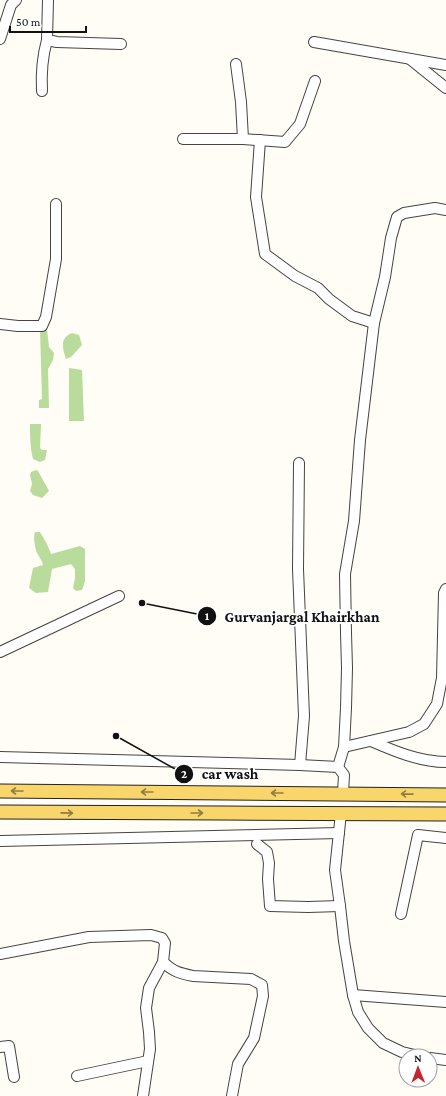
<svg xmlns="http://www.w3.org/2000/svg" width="446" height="1096" font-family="'Crimson Pro',serif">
<rect width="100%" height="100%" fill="#fffdf5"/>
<g fill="#b9dc9c">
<path d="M 40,329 L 47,329 L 49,347 L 54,353 L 53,360 L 48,369 L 49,408 L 39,408 L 39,400 L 42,399 Z"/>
<path d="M 72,333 L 79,335 L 82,345 L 71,357 L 66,359 C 63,349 59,338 72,333 Z"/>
<path d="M 69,368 L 82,370 L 84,421 L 69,421 Z"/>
<path d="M 30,424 L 41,424 L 40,448 L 42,450 L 47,450 L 45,460 L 40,462 L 33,459 C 30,447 30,436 30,424 Z"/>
<path d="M 36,470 L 38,471 L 49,491 L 42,498 L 33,495 L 30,491 L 32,484 L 30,475 L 31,472 Z"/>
<path d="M 35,532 L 40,532 L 47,544 L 51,554 L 80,546 L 85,549 L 85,581 L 82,590 L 76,591 L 73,588 L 75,578 L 75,569 L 71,564 L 52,569 L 48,592 L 36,593 L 29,588 L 33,568 L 43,565 C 42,560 39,557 37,553 C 35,548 33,537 35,532 Z"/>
</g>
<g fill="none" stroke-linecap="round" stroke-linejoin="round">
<defs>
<g id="minor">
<path d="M 48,0 L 47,40 L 57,42 L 121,44"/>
<path d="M 0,39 L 11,5 L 16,0"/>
<path d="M 314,42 L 446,65"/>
<path d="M 410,59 L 446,88"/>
<path d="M 236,64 L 241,102 L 243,139 L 285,142 L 300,124 L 315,81"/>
<path d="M 42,91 C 41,73 42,58 47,40"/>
<path d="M 183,139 L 243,139"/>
<path d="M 260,140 L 256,197 L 265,254 L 295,276 L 318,288 L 329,299 L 352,316 L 374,323"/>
<path d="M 0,324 L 18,326 L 42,326 L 46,317 L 56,259 L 56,204"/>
<path d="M 299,463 L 298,569 L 304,716 L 300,765"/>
<path d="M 0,652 L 119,596"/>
<path d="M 371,741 C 394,751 420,762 446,762"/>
<path d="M 344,747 L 409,732 L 424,724 L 437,704 L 442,678 L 444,593 L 446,589"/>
<path d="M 0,757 L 300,765 L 338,767 L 344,775 L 343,793"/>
<path d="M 338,767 L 344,747 L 346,708 L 347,668 L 346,633 L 345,574 L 354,521 L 360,440 L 374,323 L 385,277 L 391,238 L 397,217 L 404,213 L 435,208 L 446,210"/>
<path d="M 341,813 L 335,870 L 340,906 L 344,941 L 353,995 L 358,1012 L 368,1028 L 383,1043 L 402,1052 L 419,1056"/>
<path d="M 0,841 L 339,833"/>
<path d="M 257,844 L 267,852 L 269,863 L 268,879 L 270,906 L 308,907 L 340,906"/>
<path d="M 401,914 L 418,835 L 446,838"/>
<path d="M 0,954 L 89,937 L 151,935 L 162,938 L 165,943 L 163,962 L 149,988 L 146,1008 L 149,1032 L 150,1049 L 143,1096"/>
<path d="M 163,962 C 174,972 179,973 193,976 L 251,979 L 262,985 L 263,996 L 254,1038 L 238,1064 L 234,1085 L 232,1096"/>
<path d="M 353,995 L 446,1002"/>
<path d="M 0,1047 L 9,1046 L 14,1077"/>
<path d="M 430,1058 L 446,1060"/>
<path d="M 77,1076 L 148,1061"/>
</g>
<g id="major">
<path d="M 0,791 L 446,795"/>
<path d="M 0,812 C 149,814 297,812 446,814"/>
</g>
</defs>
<use href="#minor" stroke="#444" stroke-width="12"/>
<use href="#major" stroke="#222" stroke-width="15"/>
<use href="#minor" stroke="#fff" stroke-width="10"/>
<use href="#major" stroke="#f9d66b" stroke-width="13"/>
</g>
<defs><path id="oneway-shaft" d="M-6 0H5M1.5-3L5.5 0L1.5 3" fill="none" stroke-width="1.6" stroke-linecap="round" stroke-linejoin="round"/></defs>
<g stroke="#917d42">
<use href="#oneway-shaft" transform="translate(17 791) rotate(-180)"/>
<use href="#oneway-shaft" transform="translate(147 792) rotate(-180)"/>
<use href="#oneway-shaft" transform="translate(277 793) rotate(-180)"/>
<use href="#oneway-shaft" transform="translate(407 794) rotate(-179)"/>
<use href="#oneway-shaft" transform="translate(67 813) rotate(1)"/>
<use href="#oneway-shaft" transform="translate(197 813)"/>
</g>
<path fill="none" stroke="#111" stroke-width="1.5" d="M142 603L207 616M116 736L184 774"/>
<g fill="#111" stroke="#fff" stroke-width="1.5">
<circle cx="142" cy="603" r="4"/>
<circle cx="116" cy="736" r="4"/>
<circle cx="207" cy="616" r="10"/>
<circle cx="184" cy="774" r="10"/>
</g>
<g font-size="12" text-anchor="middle" font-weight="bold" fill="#fff">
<text x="207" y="620">1</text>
<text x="184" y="778">2</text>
</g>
<g font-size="15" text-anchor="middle" font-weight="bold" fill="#111" stroke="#fff" stroke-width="4" stroke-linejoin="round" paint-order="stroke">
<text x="302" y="622">Gurvanjargal Khairkhan</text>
<text x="230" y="779">car wash</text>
</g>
<g transform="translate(418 1068) rotate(359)"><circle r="19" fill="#ffffff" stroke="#a0a0a0"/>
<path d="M0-3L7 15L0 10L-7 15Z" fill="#c4262e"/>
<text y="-6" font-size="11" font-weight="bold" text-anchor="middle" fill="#111111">N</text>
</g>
<path d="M10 26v6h76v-6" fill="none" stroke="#111111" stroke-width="2"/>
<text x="16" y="26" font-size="12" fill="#111111" stroke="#ffffff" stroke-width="3" paint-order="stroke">50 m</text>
</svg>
